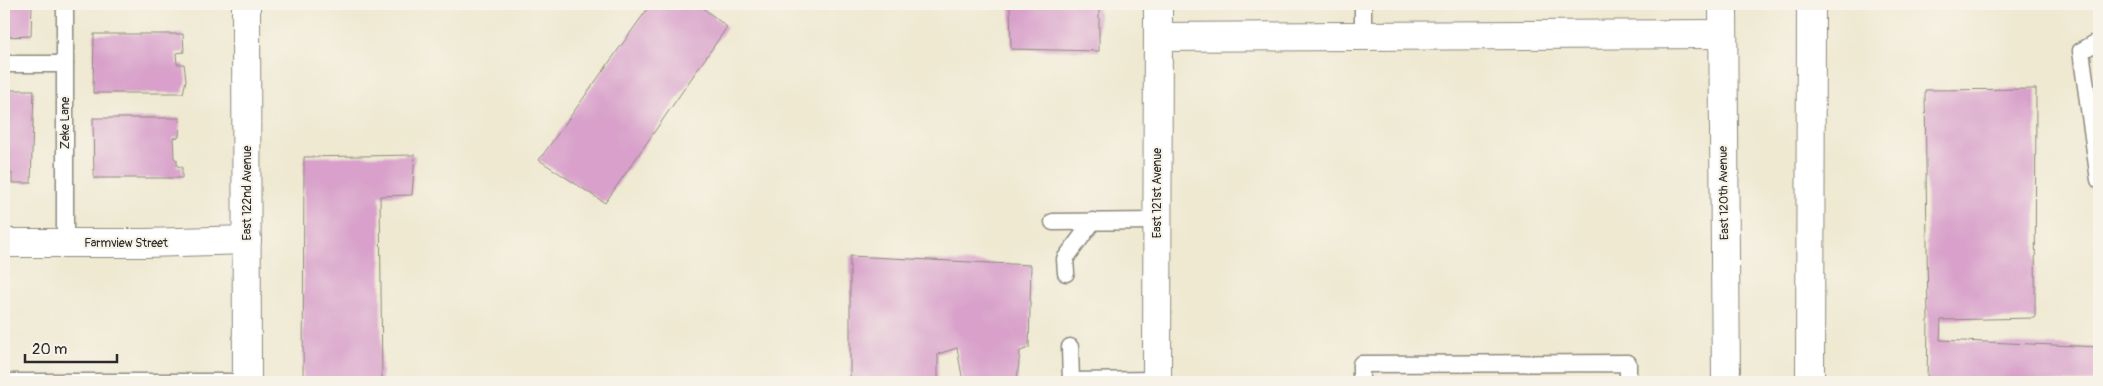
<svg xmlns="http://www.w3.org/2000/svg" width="2103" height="386" font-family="Pangolin,sans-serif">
<rect width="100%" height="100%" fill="#f7f3e8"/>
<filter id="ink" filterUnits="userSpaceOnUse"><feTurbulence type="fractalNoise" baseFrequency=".02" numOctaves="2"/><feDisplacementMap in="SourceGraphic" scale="10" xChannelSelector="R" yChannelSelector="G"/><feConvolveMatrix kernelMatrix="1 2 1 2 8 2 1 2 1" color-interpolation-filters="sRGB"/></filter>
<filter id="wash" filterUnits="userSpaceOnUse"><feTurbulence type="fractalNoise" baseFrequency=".0096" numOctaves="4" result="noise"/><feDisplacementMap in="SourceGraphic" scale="20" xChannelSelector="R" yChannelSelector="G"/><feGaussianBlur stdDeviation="1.12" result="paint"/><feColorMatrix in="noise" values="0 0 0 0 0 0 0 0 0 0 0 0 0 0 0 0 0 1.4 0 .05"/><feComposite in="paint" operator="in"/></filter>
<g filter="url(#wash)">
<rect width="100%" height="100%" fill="#efe9d2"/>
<g id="blocks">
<g fill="#d8a0ca">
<path d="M 4,4 L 32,4 L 31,36 L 4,37 Z"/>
<path d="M 94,4 L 183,4 L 182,7 L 94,7 Z"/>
<path d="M 651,4 L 698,4 L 727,27 L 605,203 L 539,160 Z"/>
<path d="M 1010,4 L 1099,4 L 1099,51 L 1011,49 Z"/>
<path d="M 94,34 L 183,34 L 184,52 L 176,53 L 177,64 L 184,64 L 186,80 L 183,93 L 93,93 Z"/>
<path d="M 2036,89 L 2035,318 L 1941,320 L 1940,340 L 2099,347 L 2099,382 L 1927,382 L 1928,320 L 1925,90 Z"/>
<path d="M 4,90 L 34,90 L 31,183 L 12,183 L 12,173 L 4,173 Z"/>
<path d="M 93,118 L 180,118 L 179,137 L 173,138 L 174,158 L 177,160 L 177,166 L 182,167 L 182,178 L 94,178 Z"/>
<path d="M 415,155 L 412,195 L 380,196 L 382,382 L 303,382 L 304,157 Z"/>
<path d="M 850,256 L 1031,265 L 1029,348 L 1020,351 L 1017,382 L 963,382 L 957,348 L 938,354 L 938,382 L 850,382 Z"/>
</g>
</g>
</g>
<g filter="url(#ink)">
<use href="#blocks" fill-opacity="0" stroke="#8d8a7e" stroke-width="1"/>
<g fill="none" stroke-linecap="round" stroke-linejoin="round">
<defs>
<g id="service">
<path d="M 65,4 L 65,243"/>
<path d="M 1363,37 L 1363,4"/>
<path d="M 2099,41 L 2081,51 L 2099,180"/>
<path d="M 4,64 L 65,64"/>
<path d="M 1053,222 L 1157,221"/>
<path d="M 1066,273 L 1065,259 L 1093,221"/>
<path d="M 1070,347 L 1071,381 L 1157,380"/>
<path d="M 4,382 L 247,382"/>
<path d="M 1361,382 L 1361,364 L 1628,363 L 1628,382"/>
</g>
<g id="minor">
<path d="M 246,4 L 247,382"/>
<path d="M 1158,37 L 1722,34"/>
<path d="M 4,243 L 146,243 L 247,240"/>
<path d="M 1157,382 L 1158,4"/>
</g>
<g id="primary">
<path d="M 1723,4 L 1726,382"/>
<path d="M 1810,382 L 1811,4"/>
</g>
</defs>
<use href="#service" stroke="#8d8a7e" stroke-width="19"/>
<use href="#minor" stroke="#8d8a7e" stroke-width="30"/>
<use href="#primary" stroke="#8d8a7e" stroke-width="30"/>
<use href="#service" stroke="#fff" stroke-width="16"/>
<use href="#minor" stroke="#fff" stroke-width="28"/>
<use href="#primary" stroke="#fff" stroke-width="28"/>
</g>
</g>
<g text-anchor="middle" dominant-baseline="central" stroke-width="4" stroke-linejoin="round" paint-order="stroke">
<g font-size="12" fill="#2b2b2b" stroke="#f7f3e8">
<text transform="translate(65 123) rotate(-90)">Zeke Lane</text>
<text transform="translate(247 193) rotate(-90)">East 122nd Avenue</text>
<text transform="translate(1157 193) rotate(-90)">East 121st Avenue</text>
<text transform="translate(1724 193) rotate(-91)">East 120th Avenue</text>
<text x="126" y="243">Farmview Street</text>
</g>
</g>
<rect width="2103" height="386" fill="none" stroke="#f7f3e8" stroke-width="20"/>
<path d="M25 354v8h92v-8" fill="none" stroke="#2b2b2b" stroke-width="2.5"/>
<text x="32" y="354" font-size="15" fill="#2b2b2b" stroke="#f7f3e8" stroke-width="4" paint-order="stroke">20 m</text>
</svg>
